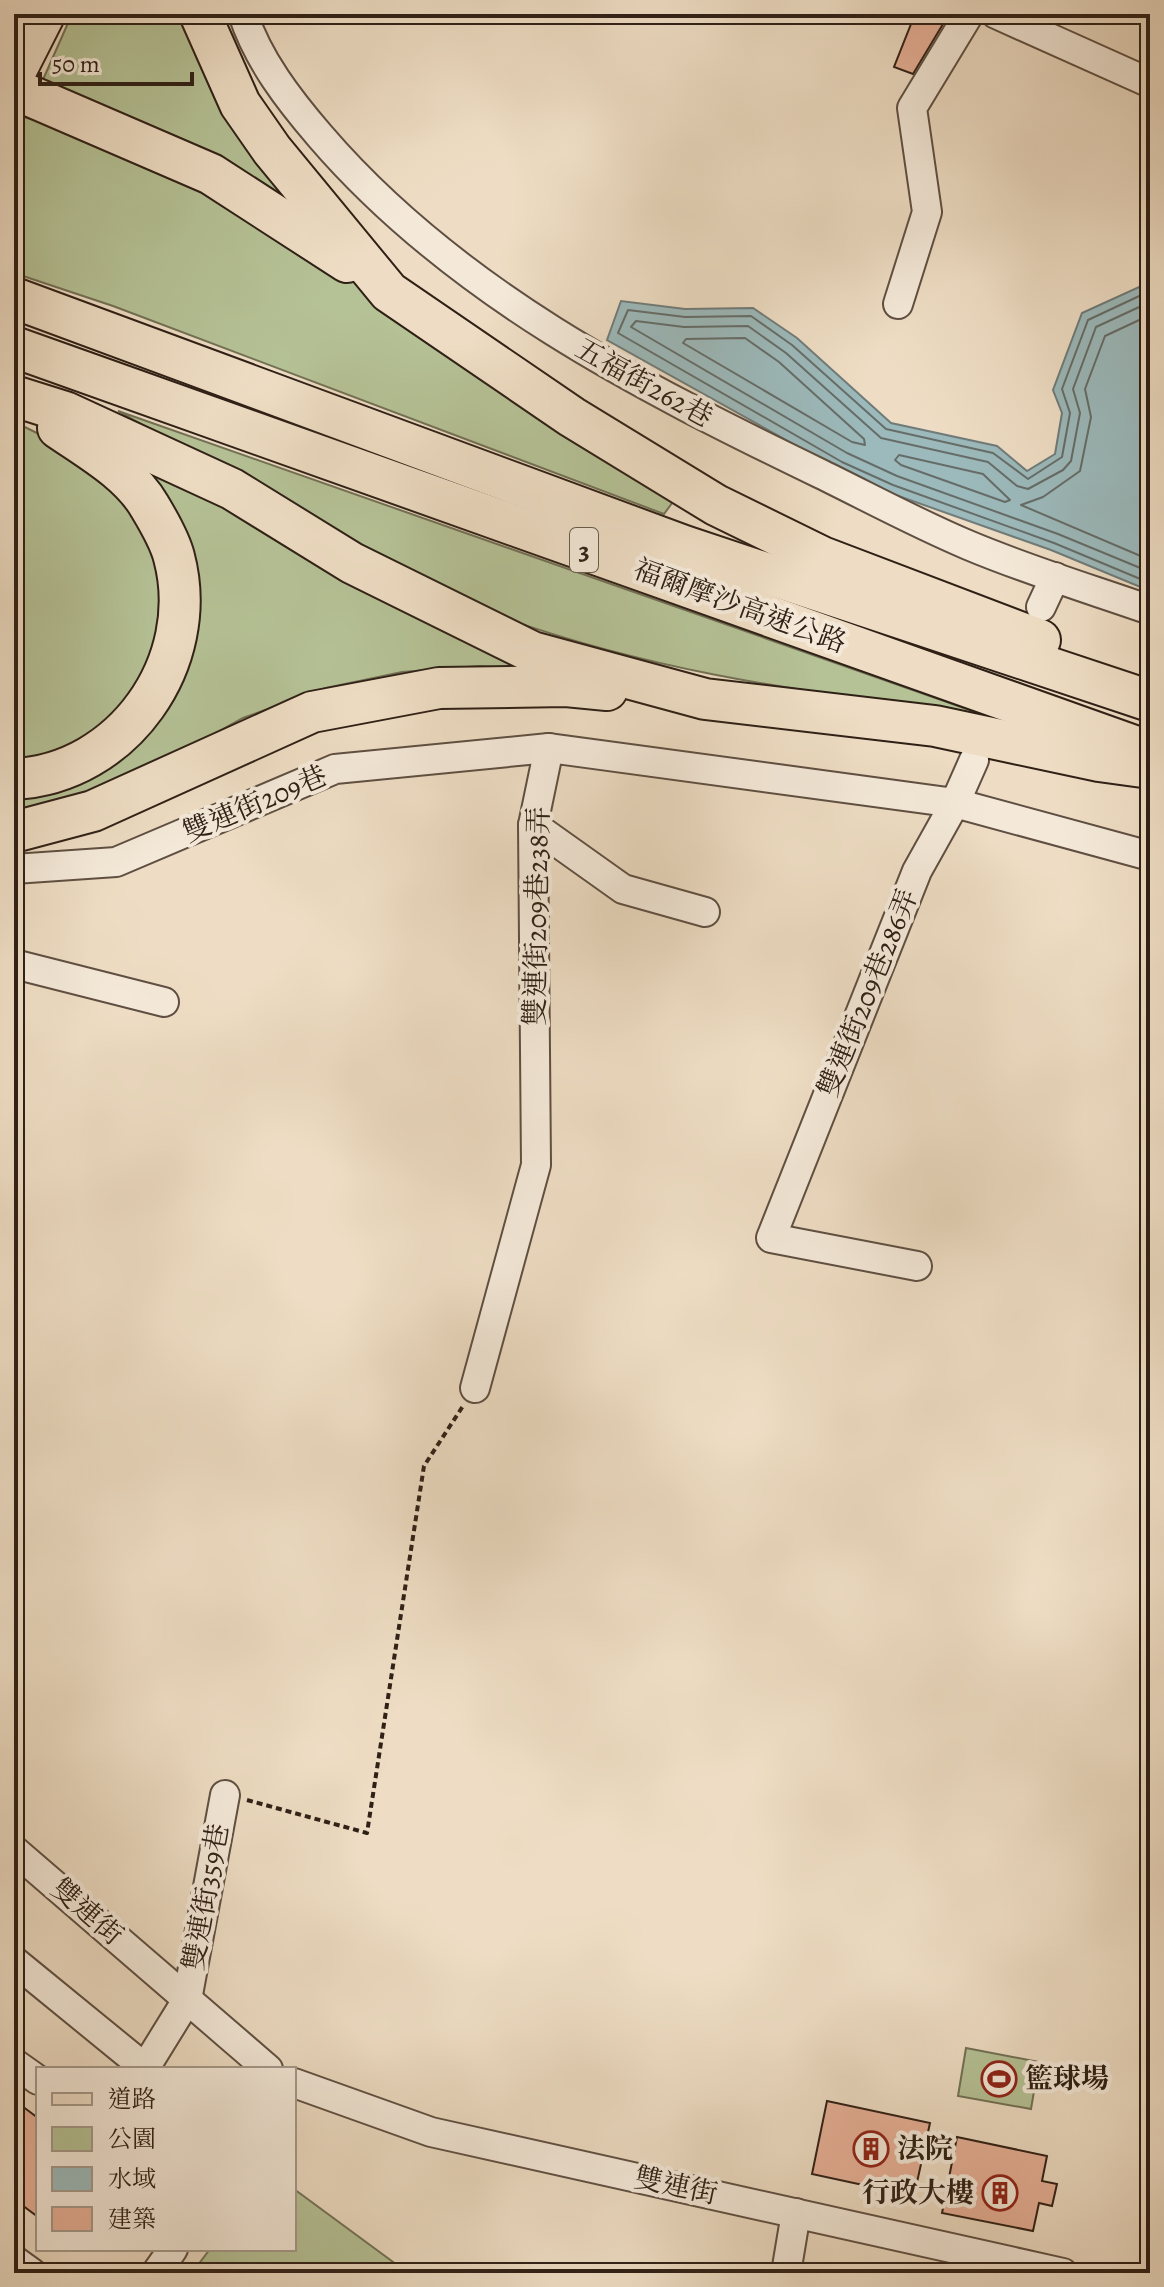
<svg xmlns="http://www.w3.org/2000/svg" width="1164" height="2287" font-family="Alegreya,'Noto Serif TC',serif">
<rect width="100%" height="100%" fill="#eeddc4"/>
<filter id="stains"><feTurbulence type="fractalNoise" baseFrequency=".0025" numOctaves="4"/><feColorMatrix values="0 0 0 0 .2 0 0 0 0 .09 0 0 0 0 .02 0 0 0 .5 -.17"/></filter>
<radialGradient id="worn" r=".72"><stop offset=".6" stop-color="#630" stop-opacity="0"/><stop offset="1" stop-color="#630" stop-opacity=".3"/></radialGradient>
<g fill="#b5c296" stroke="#727156" stroke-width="2">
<path d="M 72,14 L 181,14 C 202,89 239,130 286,190 L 280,203 L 41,84 Z"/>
<path d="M 20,116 C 151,150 263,220 375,294 C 476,360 575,430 675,499 L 664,514 L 113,306 L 14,273 L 14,126 Z"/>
<path d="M 118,411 L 981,714 C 802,693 623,668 455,599 Z"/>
<path d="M 14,422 C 40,434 71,449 93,467 C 179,537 194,656 104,729 C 79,750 44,757 14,765 Z"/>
<path d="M 136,463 L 559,672 L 480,666 L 402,672 L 326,688 L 243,718 L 113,790 L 14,820 L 14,796 L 179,676 Z"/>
<path d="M 966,2048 L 1039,2062 L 1031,2109 L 958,2096 Z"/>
<path d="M 294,2189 L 408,2273 L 192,2273 L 210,2249 L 294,2249 Z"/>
</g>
<path fill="#9cbabc" stroke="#707c7a" stroke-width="2" d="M 1150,282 L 1150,591 L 1051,550 L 890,493 L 838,469 L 607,340 L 621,301 L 685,309 L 753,308 L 797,338 L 891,423 L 997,446 L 1027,471 L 1055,454 L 1062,413 L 1053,390 L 1082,313 Z"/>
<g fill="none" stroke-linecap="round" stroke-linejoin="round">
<g stroke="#666d69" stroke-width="2">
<path d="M 1150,291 L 1088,320 L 1062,389 L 1070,413 L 1062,457 L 1028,479 L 993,453 L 886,429 L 792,345 L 751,316 L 685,317 L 628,310 L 618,333 L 842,462 L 893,485 L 1054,543 L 1150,583"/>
<path d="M 1150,302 L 1096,327 L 1073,389 L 1080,413 L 1071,461 L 1063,470 L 1028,489 L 1017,486 L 988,462 L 881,438 L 786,353 L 748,326 L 684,327 L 636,321 L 631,327 L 847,453 L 897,476 L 1058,534 L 1150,572"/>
<path d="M 1150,315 L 1105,336 L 1085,389 L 1091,417 L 1080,471 L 1043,497 L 1021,505 L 1150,560"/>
<path d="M 745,338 L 779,362 L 864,439 L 865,445 L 852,442 L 683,343 L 686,339 Z"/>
<path d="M 899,455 L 983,474 L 1010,500 L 1005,502 L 901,465 L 895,460 Z"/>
</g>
</g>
<g fill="#e7b097" stroke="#2f2016" stroke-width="2">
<path d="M 915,14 L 949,14 L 913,74 L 894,67 Z"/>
<path d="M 14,2100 L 38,2118 L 38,2217 L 14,2199 Z"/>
<path d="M 827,2101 L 930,2123 L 914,2196 L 812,2174 Z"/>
<path d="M 957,2137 L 1047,2156 L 1042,2181 L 1057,2184 L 1052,2206 L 1039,2203 L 1033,2231 L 942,2213 Z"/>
</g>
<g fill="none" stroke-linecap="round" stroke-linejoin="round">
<defs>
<g id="minor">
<path d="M 243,14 C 258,60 289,100 320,136 C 454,292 639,386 821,474 C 870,498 918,524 968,545 C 1027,570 1090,589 1150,610"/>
<path d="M 996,14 L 1150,83"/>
<path d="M 898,304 L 927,212 L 912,108 L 969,14"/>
<path d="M 1041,607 L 1055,577"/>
<path d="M 533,825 L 623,889 L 705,912"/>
<path d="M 14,869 L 116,862 L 335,769 L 549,748"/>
<path d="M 14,964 L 164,1002"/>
<path d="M 917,1266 L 771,1238 L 917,871 L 955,803 L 1150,856"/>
<path d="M 475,1388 L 536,1165 L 533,825 L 549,748 L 955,803 L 974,760"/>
<path d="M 14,1850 L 268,2069"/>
<path d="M 14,1961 L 145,2068 L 187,2000 L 225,1795"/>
<path d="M 14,2063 L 38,2080"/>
<path d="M 294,2083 L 431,2132 L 1063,2273"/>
<path d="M 14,2260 L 32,2273"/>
<path d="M 156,2273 L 173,2249"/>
<path d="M 786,2273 L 796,2213"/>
</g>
<path id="major" d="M 14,81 L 48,14"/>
<g id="highway">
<path d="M 200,14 L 240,104 L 272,150 L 389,292 L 572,417 L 716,505 L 822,557 L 1040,640"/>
<path d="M 14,89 L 211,174 L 347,262"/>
<path d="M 14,298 L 684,546 L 1150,701"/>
<path d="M 14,347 L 1137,747"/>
<path d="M 14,396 L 65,412 L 232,489 L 352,563 L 532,652 L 705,699 L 935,726 L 1099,761 L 1150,768"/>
<path d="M 14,779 C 123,774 202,662 174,557 C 170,541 159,522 150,507 C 131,473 90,450 58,428"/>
<path d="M 14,832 L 93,811 L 312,712 L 439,688 L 566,686 L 607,690"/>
</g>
</defs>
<use href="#minor" stroke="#5f4f42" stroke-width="32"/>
<use href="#major" stroke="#2f2016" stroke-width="38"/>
<use href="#highway" stroke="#2f2016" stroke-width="44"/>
<path stroke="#2f2016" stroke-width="4" stroke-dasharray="6 4" stroke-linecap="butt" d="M 247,1800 L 367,1833 L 424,1466 L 463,1406"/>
<use href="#minor" stroke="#f4e9d9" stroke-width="28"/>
<use href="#major" stroke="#eeddc4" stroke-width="34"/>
<use href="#highway" stroke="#eeddc4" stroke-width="40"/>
</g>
<defs>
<symbol id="stadium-ring" viewBox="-11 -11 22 22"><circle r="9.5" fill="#f4e9d9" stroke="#8f2418" stroke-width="1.5"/><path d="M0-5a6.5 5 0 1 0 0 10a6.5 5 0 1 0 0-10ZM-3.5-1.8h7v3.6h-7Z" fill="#8f2418"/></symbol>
<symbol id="building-ring" viewBox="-11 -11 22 22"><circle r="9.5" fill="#f4e9d9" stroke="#8f2418" stroke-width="1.5"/><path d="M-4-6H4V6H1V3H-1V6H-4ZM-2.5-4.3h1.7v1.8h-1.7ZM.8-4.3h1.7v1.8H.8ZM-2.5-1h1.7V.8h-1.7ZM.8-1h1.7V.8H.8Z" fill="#8f2418"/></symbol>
</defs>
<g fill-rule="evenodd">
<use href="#stadium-ring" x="979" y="2059" width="40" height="40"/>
<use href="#building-ring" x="851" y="2129" width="40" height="40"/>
<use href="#building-ring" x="980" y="2173" width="40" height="40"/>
</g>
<g text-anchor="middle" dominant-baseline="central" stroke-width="8" stroke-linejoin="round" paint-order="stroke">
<rect fill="#f4e9d9" stroke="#6a5c50" stroke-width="2" x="570" y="528" width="28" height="44" rx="6"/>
<g font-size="26" font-weight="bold" fill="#2f2016">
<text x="584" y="550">3</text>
</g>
<g font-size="28" fill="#2f2016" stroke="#f4e9d9">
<text transform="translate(644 383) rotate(29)">五福街262巷</text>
<text transform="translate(740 606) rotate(20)">福爾摩沙高速公路</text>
<text transform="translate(255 804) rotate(-23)">雙連街209巷</text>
<text transform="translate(537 916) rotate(-89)">雙連街209巷238弄</text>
<text transform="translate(868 993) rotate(-68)">雙連街209巷286弄</text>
<text transform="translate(206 1897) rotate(-80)">雙連街359巷</text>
<text transform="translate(87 1912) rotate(41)">雙連街</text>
<text transform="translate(676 2186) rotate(12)">雙連街</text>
</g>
<g font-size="28" font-weight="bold" fill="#2f2016" stroke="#f4e9d9" text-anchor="start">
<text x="1025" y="2079">籃球場</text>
<text x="897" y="2149">法院</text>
<text x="974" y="2193" text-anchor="end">行政大樓</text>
</g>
</g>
<rect width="1164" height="2287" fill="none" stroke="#eeddc4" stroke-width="48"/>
<rect x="16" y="16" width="1132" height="2255" fill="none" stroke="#2f2016" stroke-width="4"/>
<rect x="24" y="24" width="1116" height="2239" fill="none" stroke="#2f2016" stroke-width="2"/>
<rect x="36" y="2067" width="260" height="184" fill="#f4e9d9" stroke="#a5998b" stroke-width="2"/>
<rect x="52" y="2093" width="40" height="12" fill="#eeddc4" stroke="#a5998b" stroke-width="2"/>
<text x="108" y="2107" font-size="24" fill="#2f2016">道路</text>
<rect x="52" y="2127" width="40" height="24" fill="#b5c296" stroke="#a5998b" stroke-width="2"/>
<text x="108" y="2147" font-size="24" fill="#2f2016">公園</text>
<rect x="52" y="2167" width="40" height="24" fill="#9cbabc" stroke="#a5998b" stroke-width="2"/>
<text x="108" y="2187" font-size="24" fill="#2f2016">水域</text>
<rect x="52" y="2207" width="40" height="24" fill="#e7b097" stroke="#a5998b" stroke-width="2"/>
<text x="108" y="2227" font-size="24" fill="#2f2016">建築</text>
<path d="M40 72v12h152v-12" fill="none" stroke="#2f2016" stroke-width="4"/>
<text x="52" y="72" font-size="24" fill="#2f2016" stroke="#f4e9d9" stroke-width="6" paint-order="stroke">50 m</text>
<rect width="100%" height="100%" filter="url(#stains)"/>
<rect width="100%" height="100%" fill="url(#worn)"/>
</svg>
